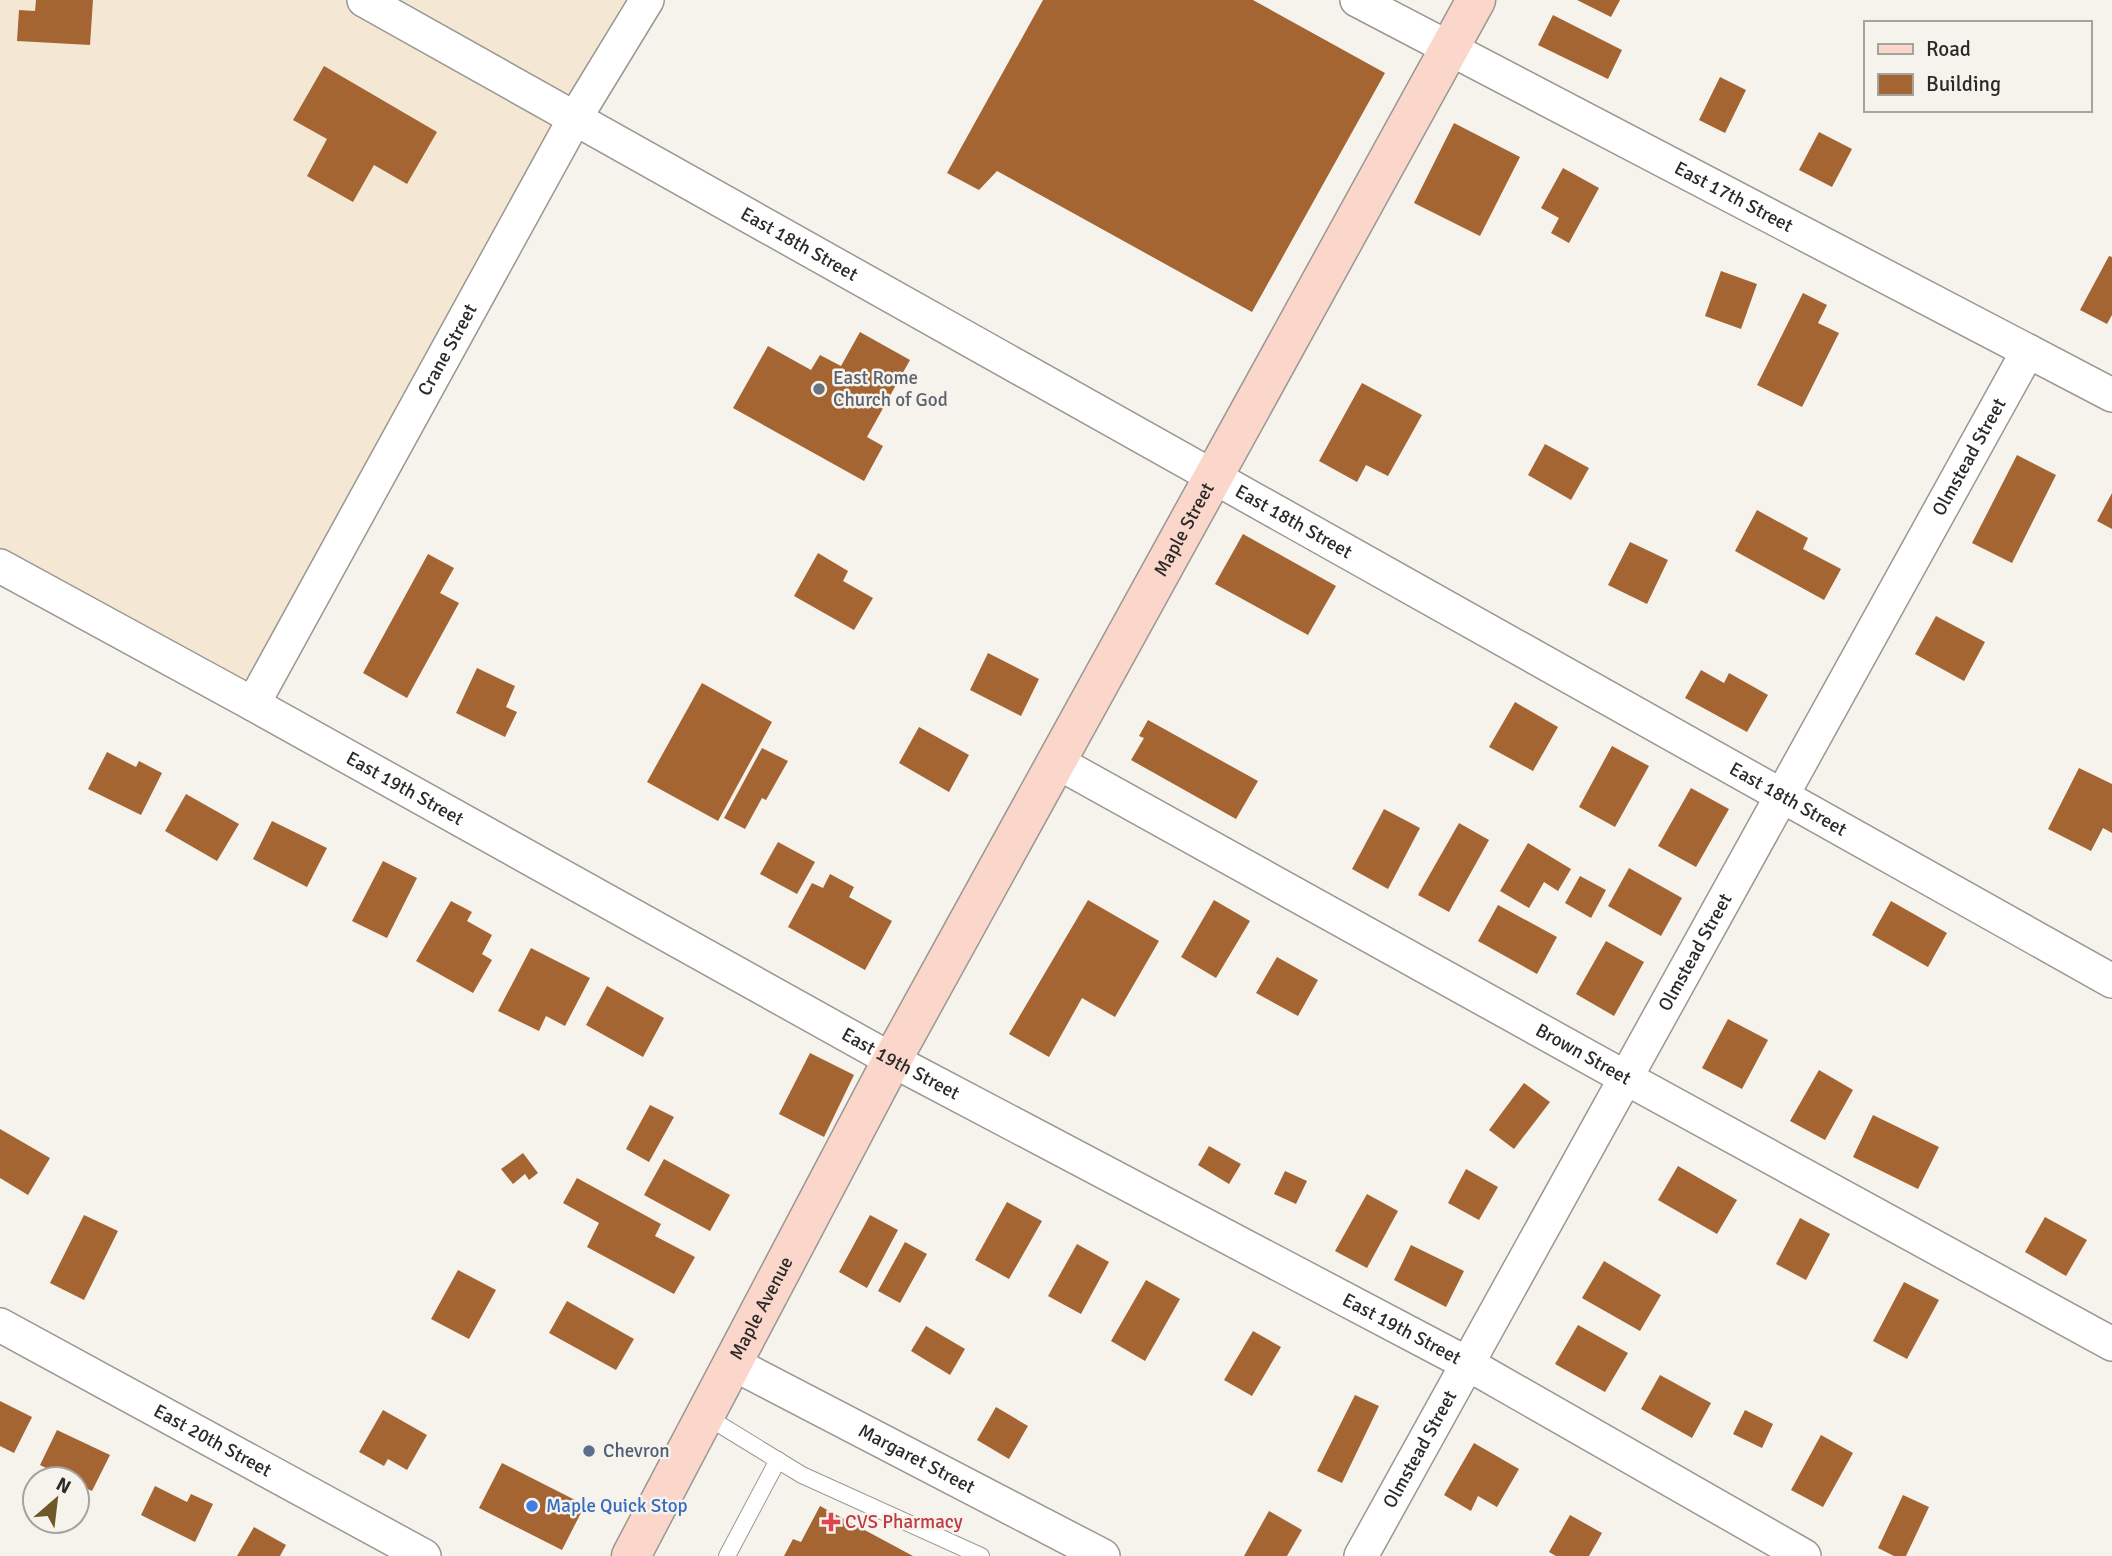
<svg xmlns="http://www.w3.org/2000/svg" width="2112" height="1556" font-family="Signika,sans-serif">
<rect width="100%" height="100%" fill="#f6f3ed"/>
<path fill="#f4e8d4" d="M 0,0 L 642,0 L 253,704 L 0,567 Z"/>
<g fill="#a46533">
<path d="M 36,0 L 93,0 L 90,45 L 17,41 L 19,10 L 35,11 Z"/>
<path d="M 1043,0 L 1253,0 L 1385,73 L 1252,312 L 997,171 L 979,190 L 947,173 Z"/>
<path d="M 1577,0 L 1620,0 L 1611,17 Z"/>
<path d="M 1553,15 L 1622,50 L 1608,79 L 1538,45 Z"/>
<path d="M 324,66 L 437,132 L 407,184 L 374,165 L 353,202 L 307,176 L 327,139 L 293,120 Z"/>
<path d="M 1720,77 L 1746,90 L 1725,133 L 1699,120 Z"/>
<path d="M 1454,123 L 1520,157 L 1480,236 L 1414,203 Z"/>
<path d="M 1819,132 L 1852,149 L 1832,187 L 1799,170 Z"/>
<path d="M 1563,168 L 1599,188 L 1569,243 L 1551,233 L 1559,218 L 1541,208 Z"/>
<path d="M 2109,256 L 2112,257 L 2112,315 L 2107,324 L 2080,310 Z"/>
<path d="M 1721,271 L 1757,284 L 1741,329 L 1705,316 Z"/>
<path d="M 1803,293 L 1827,305 L 1818,323 L 1839,333 L 1802,407 L 1757,385 Z"/>
<path d="M 860,332 L 910,360 L 867,437 L 883,446 L 864,481 L 733,408 L 768,346 L 811,370 L 820,355 L 841,366 Z"/>
<path d="M 1362,383 L 1422,415 L 1388,476 L 1366,465 L 1357,482 L 1319,461 Z"/>
<path d="M 1545,444 L 1589,468 L 1571,500 L 1528,475 Z"/>
<path d="M 2017,455 L 2056,475 L 2012,563 L 1972,543 Z"/>
<path d="M 2112,493 L 2112,529 L 2097,521 Z"/>
<path d="M 1757,510 L 1808,538 L 1803,549 L 1841,569 L 1824,600 L 1735,551 Z"/>
<path d="M 1243,534 L 1336,586 L 1308,635 L 1215,584 Z"/>
<path d="M 1630,542 L 1668,560 L 1647,604 L 1608,585 Z"/>
<path d="M 818,553 L 848,571 L 843,581 L 873,598 L 854,630 L 794,596 Z"/>
<path d="M 428,554 L 454,568 L 440,593 L 459,603 L 407,698 L 363,673 Z"/>
<path d="M 1936,616 L 1985,642 L 1964,681 L 1915,654 Z"/>
<path d="M 988,653 L 1039,679 L 1021,716 L 970,690 Z"/>
<path d="M 477,668 L 515,686 L 506,707 L 517,712 L 505,737 L 456,713 Z"/>
<path d="M 1701,670 L 1724,683 L 1729,673 L 1768,695 L 1747,732 L 1685,698 Z"/>
<path d="M 702,683 L 772,722 L 718,821 L 647,782 Z"/>
<path d="M 1515,702 L 1558,727 L 1533,771 L 1489,747 Z"/>
<path d="M 1148,720 L 1258,781 L 1236,819 L 1131,760 L 1144,738 L 1139,736 Z"/>
<path d="M 919,727 L 969,755 L 949,792 L 899,763 Z"/>
<path d="M 1612,746 L 1649,766 L 1615,827 L 1579,807 Z"/>
<path d="M 762,748 L 788,761 L 766,800 L 762,798 L 745,829 L 724,818 Z"/>
<path d="M 107,752 L 136,767 L 139,761 L 162,773 L 141,815 L 88,789 Z"/>
<path d="M 2079,768 L 2112,784 L 2112,833 L 2103,828 L 2091,851 L 2048,829 Z"/>
<path d="M 1691,788 L 1729,809 L 1696,867 L 1658,846 Z"/>
<path d="M 186,794 L 239,824 L 217,861 L 165,831 Z"/>
<path d="M 1384,809 L 1420,828 L 1388,889 L 1352,869 Z"/>
<path d="M 272,821 L 327,848 L 307,887 L 253,859 Z"/>
<path d="M 1459,823 L 1489,840 L 1449,912 L 1418,895 Z"/>
<path d="M 778,842 L 815,862 L 797,894 L 760,874 Z"/>
<path d="M 1528,843 L 1571,869 L 1558,891 L 1544,882 L 1529,908 L 1500,891 Z"/>
<path d="M 383,861 L 417,878 L 387,938 L 352,921 Z"/>
<path d="M 1629,868 L 1682,898 L 1661,936 L 1608,906 Z"/>
<path d="M 830,874 L 854,887 L 849,897 L 892,921 L 865,970 L 788,927 L 812,883 L 823,888 Z"/>
<path d="M 1580,876 L 1606,890 L 1591,918 L 1565,903 Z"/>
<path d="M 1088,900 L 1159,941 L 1115,1017 L 1082,998 L 1049,1057 L 1009,1034 Z"/>
<path d="M 1214,900 L 1250,921 L 1216,978 L 1181,957 Z"/>
<path d="M 451,901 L 472,912 L 467,921 L 492,935 L 482,954 L 492,960 L 473,993 L 416,961 Z"/>
<path d="M 1891,901 L 1947,933 L 1928,967 L 1872,935 Z"/>
<path d="M 1498,905 L 1557,937 L 1537,974 L 1478,941 Z"/>
<path d="M 1606,941 L 1644,962 L 1614,1016 L 1576,994 Z"/>
<path d="M 531,948 L 590,978 L 565,1026 L 546,1016 L 539,1031 L 498,1011 Z"/>
<path d="M 1277,957 L 1318,980 L 1298,1016 L 1256,993 Z"/>
<path d="M 607,986 L 664,1018 L 643,1057 L 586,1025 Z"/>
<path d="M 1728,1019 L 1768,1040 L 1742,1089 L 1702,1068 Z"/>
<path d="M 810,1053 L 854,1075 L 824,1137 L 779,1114 Z"/>
<path d="M 1819,1070 L 1853,1090 L 1825,1140 L 1790,1121 Z"/>
<path d="M 1524,1083 L 1550,1102 L 1514,1149 L 1489,1130 Z"/>
<path d="M 650,1105 L 674,1117 L 649,1162 L 626,1149 Z"/>
<path d="M 1873,1115 L 1939,1147 L 1918,1189 L 1853,1157 Z"/>
<path d="M 0,1129 L 50,1158 L 28,1195 L 0,1178 Z"/>
<path d="M 1209,1146 L 1241,1164 L 1229,1184 L 1198,1165 Z"/>
<path d="M 523,1153 L 538,1173 L 529,1180 L 525,1174 L 513,1184 L 501,1169 Z"/>
<path d="M 664,1159 L 730,1195 L 710,1231 L 644,1195 Z"/>
<path d="M 1678,1166 L 1737,1200 L 1717,1234 L 1658,1200 Z"/>
<path d="M 1466,1169 L 1498,1187 L 1479,1220 L 1448,1203 Z"/>
<path d="M 1285,1171 L 1307,1181 L 1296,1204 L 1274,1194 Z"/>
<path d="M 577,1178 L 661,1224 L 655,1236 L 695,1257 L 674,1294 L 587,1247 L 599,1223 L 563,1203 Z"/>
<path d="M 1367,1194 L 1398,1211 L 1367,1268 L 1335,1251 Z"/>
<path d="M 1007,1202 L 1042,1221 L 1009,1279 L 975,1260 Z"/>
<path d="M 84,1215 L 118,1231 L 84,1300 L 50,1283 Z"/>
<path d="M 870,1215 L 898,1230 L 867,1288 L 839,1272 Z"/>
<path d="M 2045,1217 L 2087,1240 L 2066,1276 L 2025,1252 Z"/>
<path d="M 1800,1218 L 1830,1234 L 1806,1280 L 1776,1264 Z"/>
<path d="M 905,1242 L 927,1254 L 900,1303 L 878,1291 Z"/>
<path d="M 1077,1244 L 1109,1262 L 1081,1314 L 1048,1296 Z"/>
<path d="M 1411,1245 L 1464,1271 L 1446,1307 L 1394,1280 Z"/>
<path d="M 1604,1261 L 1661,1295 L 1640,1331 L 1582,1298 Z"/>
<path d="M 458,1270 L 496,1290 L 469,1339 L 431,1319 Z"/>
<path d="M 1146,1280 L 1180,1299 L 1145,1361 L 1111,1341 Z"/>
<path d="M 1904,1282 L 1939,1300 L 1907,1359 L 1873,1341 Z"/>
<path d="M 567,1301 L 634,1339 L 616,1370 L 549,1333 Z"/>
<path d="M 1578,1325 L 1628,1353 L 1605,1392 L 1555,1364 Z"/>
<path d="M 926,1326 L 965,1349 L 950,1375 L 911,1351 Z"/>
<path d="M 1253,1331 L 1281,1347 L 1252,1396 L 1224,1380 Z"/>
<path d="M 1660,1375 L 1711,1403 L 1692,1438 L 1641,1409 Z"/>
<path d="M 1355,1395 L 1379,1406 L 1342,1483 L 1317,1471 Z"/>
<path d="M 0,1401 L 32,1417 L 14,1453 L 0,1446 Z"/>
<path d="M 996,1407 L 1028,1426 L 1009,1459 L 977,1440 Z"/>
<path d="M 383,1410 L 427,1435 L 407,1470 L 388,1459 L 384,1466 L 359,1452 Z"/>
<path d="M 1745,1410 L 1773,1424 L 1762,1448 L 1733,1434 Z"/>
<path d="M 57,1430 L 110,1455 L 92,1491 L 77,1484 L 77,1479 L 68,1479 L 40,1465 Z"/>
<path d="M 1821,1435 L 1853,1453 L 1823,1507 L 1791,1490 Z"/>
<path d="M 1474,1443 L 1519,1469 L 1497,1507 L 1478,1496 L 1471,1511 L 1444,1495 Z"/>
<path d="M 502,1463 L 585,1505 L 562,1550 L 479,1508 Z"/>
<path d="M 155,1486 L 187,1502 L 191,1494 L 213,1504 L 195,1542 L 141,1515 Z"/>
<path d="M 1903,1495 L 1929,1507 L 1906,1556 L 1894,1556 L 1878,1548 Z"/>
<path d="M 820,1506 L 913,1556 L 784,1556 L 793,1539 L 801,1542 Z"/>
<path d="M 1269,1511 L 1302,1530 L 1287,1556 L 1244,1556 Z"/>
<path d="M 1570,1515 L 1602,1533 L 1589,1556 L 1556,1556 L 1549,1552 Z"/>
<path d="M 254,1527 L 286,1545 L 280,1556 L 237,1556 Z"/>
</g>
<g fill="none" stroke-linecap="round" stroke-linejoin="round">
<defs>
<g id="service">
<path d="M 704,1415 L 802,1475 L 981,1556"/>
<path d="M 727,1556 L 778,1460"/>
</g>
<g id="minor">
<path id="s1" d="M 364,0 L 2112,981"/>
<path id="s2" d="M 1357,0 L 2112,395"/>
<path id="s3" d="M 0,566 L 253,704 L 892,1060 L 1468,1364 L 1804,1556"/>
<path id="s4" d="M 253,704 L 575,118 L 647,0"/>
<path id="s5" d="M 1057,762 L 1626,1078 L 2112,1344"/>
<path id="s6" d="M 0,1325 L 424,1556"/>
<path id="s7" d="M 732,1363 L 1103,1556"/>
<path id="s8" d="M 1361,1556 L 2028,351"/>
</g>
<g id="secondary">
<path id="s9" d="M 631,1556 L 892,1060 L 1476,0"/>
</g>
</defs>
<use href="#service" stroke="#9a9791" stroke-width="18"/>
<use href="#minor" stroke="#9a9791" stroke-width="36"/>
<use href="#secondary" stroke="#9a9791" stroke-width="41"/>
<use href="#service" stroke="#fff" stroke-width="16"/>
<use href="#minor" stroke="#fff" stroke-width="33"/>
<use href="#secondary" stroke="#fbd7cb" stroke-width="38"/>
</g>
<circle fill="#6b7280" stroke="#f6f3ed" stroke-width="2.5" cx="819" cy="389" r="7"/>
<circle fill="#5c6f8a" stroke="#f6f3ed" stroke-width="2.5" cx="589" cy="1451" r="7"/>
<circle fill="#3f7fe0" stroke="#f6f3ed" stroke-width="2.5" cx="532" cy="1506" r="7"/>
<path fill="#e0444e" stroke="#f6f3ed" stroke-width="2.5" d="M827.5 1511.5h7v7h7v7h-7v7h-7v-7h-7v-7h7z"/>
<g text-anchor="middle" dominant-baseline="central" stroke-width="5" stroke-linejoin="round" paint-order="stroke">
<g font-size="19" fill="#2b2a28" stroke="#f6f3ed">
<text stroke="none"><textPath href="#s2" startOffset="425">East 17th Street</textPath></text>
<text stroke="none"><textPath href="#s1" startOffset="499">East 18th Street</textPath></text>
<text stroke="none"><textPath href="#s4" startOffset="404">Crane Street</textPath></text>
<text stroke="none"><textPath href="#s8" startOffset="1256">Olmstead Street</textPath></text>
<text stroke="none"><textPath href="#s1" startOffset="1066">East 18th Street</textPath></text>
<text stroke="none"><textPath href="#s9" startOffset="1166">Maple Street</textPath></text>
<text stroke="none"><textPath href="#s3" startOffset="462">East 19th Street</textPath></text>
<text stroke="none"><textPath href="#s1" startOffset="1633">East 18th Street</textPath></text>
<text stroke="none"><textPath href="#s8" startOffset="690">Olmstead Street</textPath></text>
<text stroke="none"><textPath href="#s5" startOffset="602">Brown Street</textPath></text>
<text stroke="none"><textPath href="#s3" startOffset="1029">East 19th Street</textPath></text>
<text stroke="none"><textPath href="#s9" startOffset="280">Maple Avenue</textPath></text>
<text stroke="none"><textPath href="#s3" startOffset="1596">East 19th Street</textPath></text>
<text stroke="none"><textPath href="#s6" startOffset="242">East 20th Street</textPath></text>
<text stroke="none"><textPath href="#s8" startOffset="122">Olmstead Street</textPath></text>
<text stroke="none"><textPath href="#s7" startOffset="208">Margaret Street</textPath></text>
</g>
<g font-size="19" fill="#5b616d" stroke="#f6f3ed" text-anchor="start">
<text x="833" y="378">East Rome<tspan x="833" dy="22">Church of God</tspan></text>
</g>
<g font-size="19" fill="#4e5e75" stroke="#f6f3ed" text-anchor="start">
<text x="603" y="1451">Chevron</text>
</g>
<g font-size="19" fill="#366cbe" stroke="#f6f3ed" text-anchor="start">
<text x="546" y="1506">Maple Quick Stop</text>
</g>
<g font-size="19" fill="#be3a42" stroke="#f6f3ed" text-anchor="start">
<text x="845" y="1522">CVS Pharmacy</text>
</g>
</g>
<rect x="1864" y="21" width="228" height="91" fill="#f6f3ed" stroke="#a5a39e" stroke-width="2"/>
<rect x="1878" y="44" width="35" height="10" fill="#fbd7cb" stroke="#a5a39e" stroke-width="2"/>
<text x="1926" y="56" font-size="21" fill="#2b2a28">Road</text>
<rect x="1878" y="74" width="35" height="21" fill="#a46533" stroke="#a5a39e" stroke-width="2"/>
<text x="1926" y="91" font-size="21" fill="#2b2a28">Building</text>
<g transform="translate(56 1500) rotate(28)"><circle r="33" fill="#f6f3ed" stroke="#a5a39e" stroke-width="2"/>
<path d="M0-5L12 26L0 18L-12 26Z" fill="#705728"/>
<text y="-10" font-size="19" font-weight="bold" text-anchor="middle" fill="#2b2a28">N</text>
</g>
</svg>
